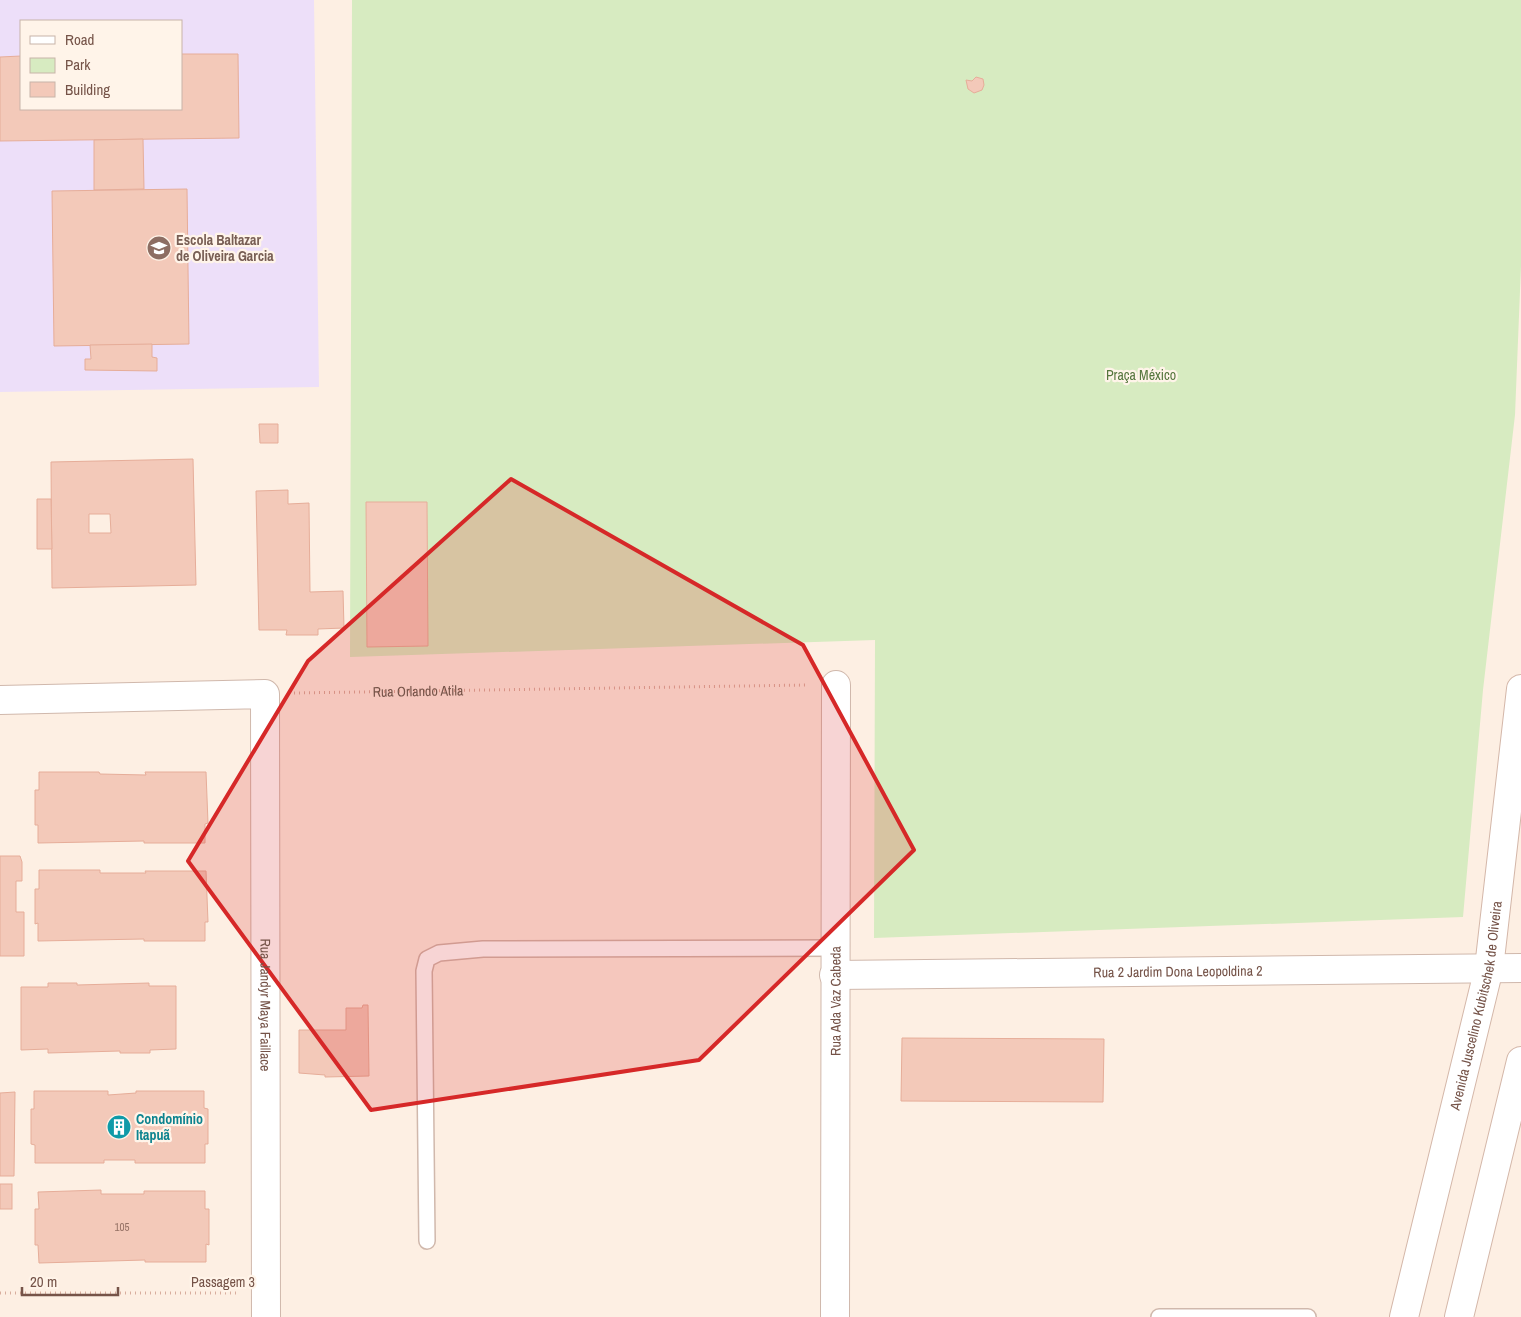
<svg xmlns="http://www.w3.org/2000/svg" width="1521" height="1317" font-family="'Archivo Narrow',sans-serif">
<rect width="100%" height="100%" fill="#fdefe3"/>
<path fill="#eddff9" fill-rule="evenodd" d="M 0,0 L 314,0 L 319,387 L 0,392 ZM 21,21 L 181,21 L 181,109 L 21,109 Z"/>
<path fill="#d7ebc1" d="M 352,0 L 1521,0 L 1521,266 L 1515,415 L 1483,690 L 1463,917 L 874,938 L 875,640 L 350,657 Z"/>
<g fill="#f3c9b9" stroke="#e6ad99" fill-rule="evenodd">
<path d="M 181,54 L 238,54 L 239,138 L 0,141 L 0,57 L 21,56 L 21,109 L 181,109 Z"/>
<path d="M 976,77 L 983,79 L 984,85 L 982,90 L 974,93 L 968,89 L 966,80 L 972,81 Z"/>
<path d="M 143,139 L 144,189 L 94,190 L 94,140 Z"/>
<path d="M 187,189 L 189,344 L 54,346 L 52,191 Z"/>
<path d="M 152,344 L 152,357 L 157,358 L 157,371 L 85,370 L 85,359 L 91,359 L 90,345 Z"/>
<path d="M 259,424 L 278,424 L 278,443 L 260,443 Z"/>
<path d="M 193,459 L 196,585 L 52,588 L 51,462 ZM 89,514 L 110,514 L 111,533 L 89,533 Z"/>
<path d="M 288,490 L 288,504 L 309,503 L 310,592 L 343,591 L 344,628 L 318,629 L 318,635 L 286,635 L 287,630 L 259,630 L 256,491 Z"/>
<path d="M 37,499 L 51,499 L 52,549 L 37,549 Z"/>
<path d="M 366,502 L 427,502 L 428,646 L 367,647 Z"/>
<path d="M 39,772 L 99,772 L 100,774 L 146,775 L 145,772 L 206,772 L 208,823 L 205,824 L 205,843 L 144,843 L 144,841 L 38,843 L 38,825 L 35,825 L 35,790 L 39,790 Z"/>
<path d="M 0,856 L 20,856 L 22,862 L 22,881 L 16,881 L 16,912 L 24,912 L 24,956 L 0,956 Z"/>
<path d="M 39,870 L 100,870 L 100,873 L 146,873 L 145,871 L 206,871 L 208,922 L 205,922 L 205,941 L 144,941 L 144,939 L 38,941 L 38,923 L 35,924 L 35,889 L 39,889 Z"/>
<path d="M 48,983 L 77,983 L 77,985 L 149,983 L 149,986 L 176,986 L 176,1049 L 150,1050 L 150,1053 L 120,1053 L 120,1051 L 48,1053 L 48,1049 L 21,1050 L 21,987 L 48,987 Z"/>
<path d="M 363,1005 L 368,1005 L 369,1076 L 325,1077 L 325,1075 L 299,1073 L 299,1030 L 346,1030 L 346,1008 L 362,1008 Z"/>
<path d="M 902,1038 L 1104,1039 L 1103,1102 L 901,1101 Z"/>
<path d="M 34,1091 L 108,1091 L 108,1095 L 136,1093 L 136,1091 L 204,1091 L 204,1108 L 208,1109 L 208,1144 L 205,1144 L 205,1163 L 135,1163 L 135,1160 L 104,1160 L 104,1163 L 35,1163 L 35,1145 L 31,1144 L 31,1109 L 34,1109 Z"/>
<path d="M 15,1092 L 14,1176 L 0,1176 L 0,1093 Z"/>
<rect x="0" y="1184" width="12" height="25"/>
<path d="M 101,1190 L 101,1194 L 144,1194 L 144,1191 L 205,1191 L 205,1209 L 209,1209 L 209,1245 L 206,1244 L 206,1262 L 145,1262 L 145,1260 L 39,1263 L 38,1245 L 35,1245 L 35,1209 L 39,1209 L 38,1192 Z"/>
</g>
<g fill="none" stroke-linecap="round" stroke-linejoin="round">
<defs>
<g id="service">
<path d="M 427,1241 L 424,971 L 427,959 L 439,953 L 483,949 L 835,948"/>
<path d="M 1159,1317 L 1308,1317"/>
</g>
<g id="minor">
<path id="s2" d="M 0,700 L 265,694 L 266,1317"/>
<path id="s3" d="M 834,975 L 1521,968"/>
<path id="s4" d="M 835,1317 L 836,685"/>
</g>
<g id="secondary">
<path id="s5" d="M 1404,1317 L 1489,968 L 1521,689"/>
<path d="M 1459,1317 L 1521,1061"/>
</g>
</defs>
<use href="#service" stroke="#d0b8ac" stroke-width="18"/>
<use href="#minor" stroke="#d0b8ac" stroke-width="30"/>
<use href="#secondary" stroke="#d4b7a9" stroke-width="30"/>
<g stroke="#d8ad9d" stroke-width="3" stroke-dasharray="1 4" stroke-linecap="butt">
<path id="s1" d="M 294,693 L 807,685"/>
<path d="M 0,1293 L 237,1293"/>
</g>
<use href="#service" stroke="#fff" stroke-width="15"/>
<use href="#minor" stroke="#fff" stroke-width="28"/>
<use href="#secondary" stroke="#fff" stroke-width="28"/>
</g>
<path fill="#d62828" fill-opacity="0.2" stroke="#d62828" stroke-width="4" stroke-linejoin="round" d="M 511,479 L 803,645 L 914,850 L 699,1060 L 371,1110 L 188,861 L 308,661 Z"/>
<defs>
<symbol id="school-disc" viewBox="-11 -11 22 22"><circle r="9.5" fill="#8d6e63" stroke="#fff4e9"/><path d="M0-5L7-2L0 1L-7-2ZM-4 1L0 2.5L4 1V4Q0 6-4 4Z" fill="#fff"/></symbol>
<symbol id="building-disc" viewBox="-11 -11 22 22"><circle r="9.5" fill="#0f9aa8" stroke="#fff4e9"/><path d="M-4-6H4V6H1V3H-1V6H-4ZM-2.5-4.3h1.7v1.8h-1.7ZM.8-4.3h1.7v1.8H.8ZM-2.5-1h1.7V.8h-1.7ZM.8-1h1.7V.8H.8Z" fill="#fff"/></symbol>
</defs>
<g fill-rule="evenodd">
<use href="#school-disc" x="145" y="234" width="28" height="28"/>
<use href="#building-disc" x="105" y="1113" width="28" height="28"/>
</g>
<g text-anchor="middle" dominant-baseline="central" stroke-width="4.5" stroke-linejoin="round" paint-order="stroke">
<g font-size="11" fill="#947064">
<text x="122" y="1227">105</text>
</g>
<g font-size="14" font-weight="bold" fill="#785e54" stroke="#fff4e9" text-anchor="start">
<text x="176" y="240">Escola Baltazar<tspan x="176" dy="16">de Oliveira Garcia</tspan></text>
</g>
<g font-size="14" fill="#55763d" stroke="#fff4e9">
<text x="1141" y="375">Praça México</text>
</g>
<g font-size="14" fill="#755348" stroke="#fff4e9">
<text stroke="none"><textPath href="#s1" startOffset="124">Rua Orlando Atila</textPath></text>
<text stroke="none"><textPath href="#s3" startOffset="344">Rua 2 Jardim Dona Leopoldina 2</textPath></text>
<text stroke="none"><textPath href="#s4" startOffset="316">Rua Ada Vaz Cabeda</textPath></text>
<text stroke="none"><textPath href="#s2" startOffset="576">Rua Jandyr Maya Faillace</textPath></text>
<text stroke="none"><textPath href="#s5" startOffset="320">Avenida Juscelino Kubitschek de Oliveira</textPath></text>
<text x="223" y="1282">Passagem 3</text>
</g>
<g font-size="14" font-weight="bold" fill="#0d838f" stroke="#fff4e9" text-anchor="start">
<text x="136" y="1119">Condomínio<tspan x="136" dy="16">Itapuã</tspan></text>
</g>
</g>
<rect x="20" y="20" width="162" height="90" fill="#fff4e9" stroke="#c8b4a9"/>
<rect x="30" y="36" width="25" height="8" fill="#ffffff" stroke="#c8b4a9"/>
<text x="65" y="45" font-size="15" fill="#755348">Road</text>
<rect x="30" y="58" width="25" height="15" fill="#d7ebc1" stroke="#c8b4a9"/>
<text x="65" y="70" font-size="15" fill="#755348">Park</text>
<rect x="30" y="82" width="25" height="15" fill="#f3c9b9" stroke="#c8b4a9"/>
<text x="65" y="95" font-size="15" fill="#755348">Building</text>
<path d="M22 1287v8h96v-8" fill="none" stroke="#755348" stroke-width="2.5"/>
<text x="30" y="1287" font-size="15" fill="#755348" stroke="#fff4e9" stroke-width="4" paint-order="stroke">20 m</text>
</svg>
